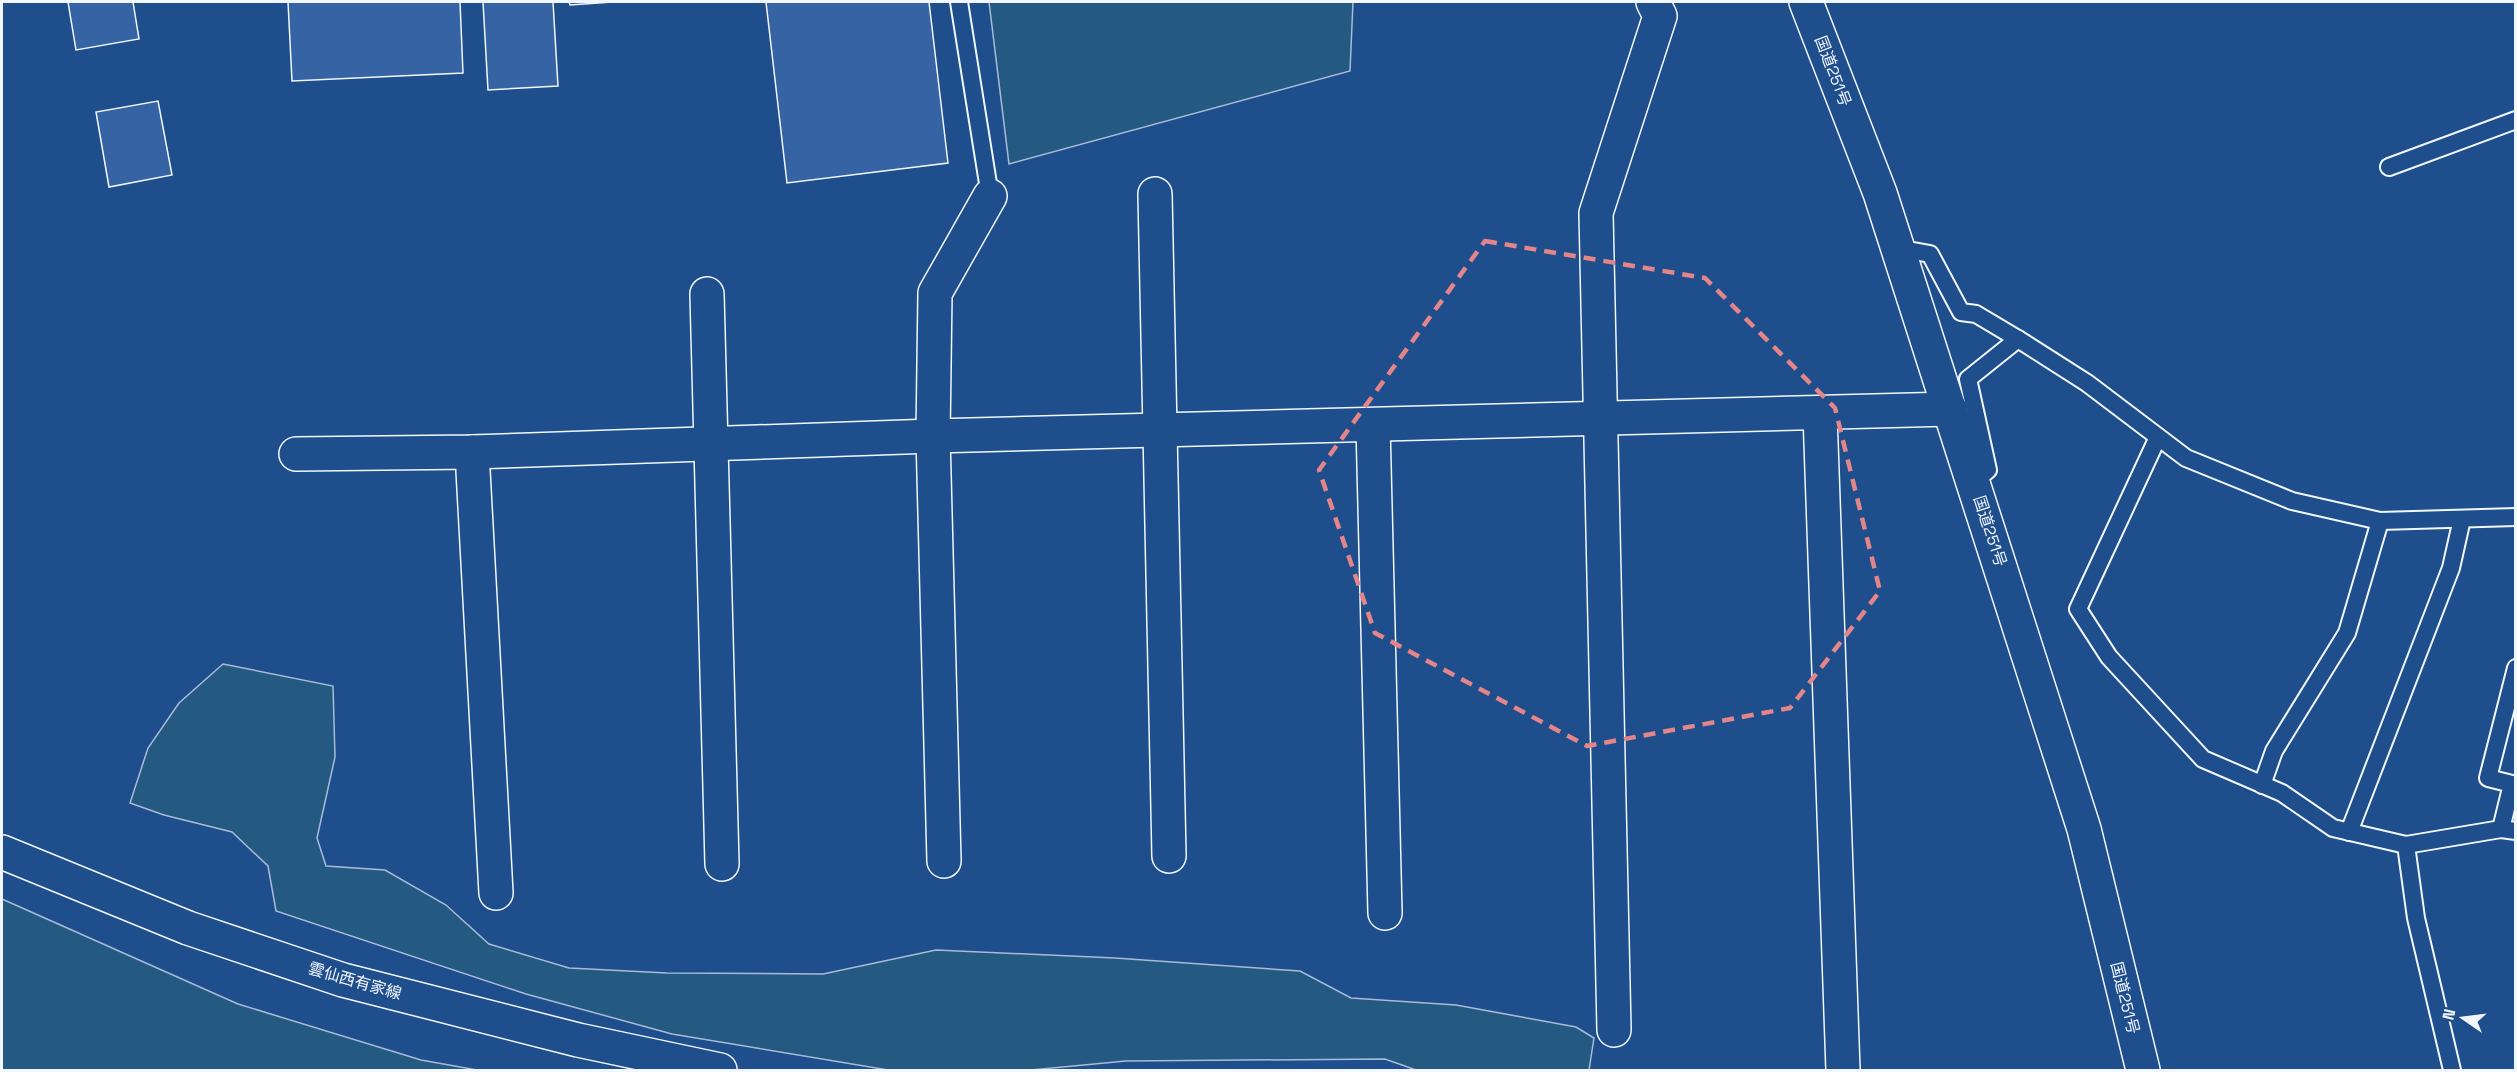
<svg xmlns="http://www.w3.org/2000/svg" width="2517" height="1072" font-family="'Space Grotesk','Noto Sans JP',sans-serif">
<rect width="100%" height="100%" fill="#1f4e8c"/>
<g fill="#245a82" stroke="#a8bbd7" stroke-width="1.5">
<path d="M 989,2 L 1353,2 L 1350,71 L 1009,164 Z"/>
<path d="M 223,664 L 333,686 L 335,757 L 317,838 L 326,866 L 385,870 L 446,905 L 489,944 L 569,968 L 667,973 L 823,974 L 936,950 L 1115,958 L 1300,971 L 1351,998 L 1456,1005 L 1576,1027 L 1594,1038 L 1589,1070 L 1416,1070 L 1385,1059 L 1126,1061 L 1031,1070 L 888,1070 L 672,1034 L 526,994 L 276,911 L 268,866 L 232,832 L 164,815 L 130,803 L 148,748 L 179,703 Z"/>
<path d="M 2,899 L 238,1004 L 421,1060 L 477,1070 L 2,1070 Z"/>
</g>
<g fill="#3563a3" stroke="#f2f6ff" stroke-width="1.5">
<path d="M 68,2 L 133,2 L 139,39 L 76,50 Z"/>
<path d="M 288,2 L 460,2 L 463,73 L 292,81 Z"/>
<path d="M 483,2 L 553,2 L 558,86 L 488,90 Z"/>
<path d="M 569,2 L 613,2 L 570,5 Z"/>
<path d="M 766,2 L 929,2 L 948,163 L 787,183 Z"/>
<path d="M 158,101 L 172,175 L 109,187 L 96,112 Z"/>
</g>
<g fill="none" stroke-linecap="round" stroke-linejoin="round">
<defs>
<g id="service">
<path d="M 959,2 L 990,196"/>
<path d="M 2389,167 L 2516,120"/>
<path d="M 1897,248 L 1930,254 L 1961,312 L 1976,314 L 2018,339 L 1968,379 L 1988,470 L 1974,482"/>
<path d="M 2018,339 L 2087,383 L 2186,458 L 2292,501 L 2380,521 L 2516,517"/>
<path d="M 2158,437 L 2078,609 L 2109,657 L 2203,759 L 2282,793 L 2333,828 L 2406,845 L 2501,829 L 2516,831"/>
<path d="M 2262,785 L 2274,751 L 2347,633 L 2380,521"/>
<path d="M 2501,829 L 2512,784 L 2488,778 L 2516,668"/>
<path d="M 2349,832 L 2451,568 L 2462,519"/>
<path d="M 2406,845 L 2416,918 L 2452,1070"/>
</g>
<g id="minor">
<path d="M 1155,194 L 1169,856"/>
<path d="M 707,294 L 722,864"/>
<path d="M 1820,414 L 1843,1070"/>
<path d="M 1373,425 L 1385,913"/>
<path d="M 472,452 L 496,893"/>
<path d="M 296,454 L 472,452 L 933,436 L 1950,409"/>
<path d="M 944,861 L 933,436 L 935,293 L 990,196"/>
<path d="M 1614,1030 L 1596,213 L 1660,16 L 1653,2"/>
</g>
<path id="primary" d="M 2,852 L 188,928 L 343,980 L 578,1040 L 720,1070"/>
<path id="trunk" d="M 1806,2 L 1880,193 L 2084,829 L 2143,1070"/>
</defs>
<use href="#service" stroke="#f2f6ff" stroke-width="20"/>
<use href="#minor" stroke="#f2f6ff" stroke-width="36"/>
<use href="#primary" stroke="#f2f6ff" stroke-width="36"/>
<use href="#trunk" stroke="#f2f6ff" stroke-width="36"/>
<use href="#service" stroke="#1f4e8c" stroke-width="16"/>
<use href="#minor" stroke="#1f4e8c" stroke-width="33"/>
<use href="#primary" stroke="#1f4e8c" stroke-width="33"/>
<use href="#trunk" stroke="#1f4e8c" stroke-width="33"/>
</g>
<path fill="none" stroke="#e38589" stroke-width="4.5" stroke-dasharray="12 8" stroke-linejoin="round" d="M 1485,241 L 1705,278 L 1835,408 L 1880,591 L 1790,708 L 1587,746 L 1375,633 L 1319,470 Z"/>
<g text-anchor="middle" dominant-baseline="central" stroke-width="4.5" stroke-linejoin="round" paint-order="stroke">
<g font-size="16" fill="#f2f6ff" stroke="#1f4e8c">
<text transform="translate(1833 71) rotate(69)">国道251号</text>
<text transform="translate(1990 531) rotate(72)">国道251号</text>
<text transform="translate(355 981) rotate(16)">雲仙西有家線</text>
<text transform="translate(2125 998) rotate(76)">国道251号</text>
</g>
</g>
<rect width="2517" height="1072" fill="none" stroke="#f2f6ff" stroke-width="6"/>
<g transform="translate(2463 1018) rotate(284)" stroke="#1f4e8c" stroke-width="4.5" paint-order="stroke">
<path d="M0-4.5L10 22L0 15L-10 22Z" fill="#f2f6ff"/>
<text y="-9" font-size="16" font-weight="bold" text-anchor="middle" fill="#f2f6ff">N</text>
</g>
</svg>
